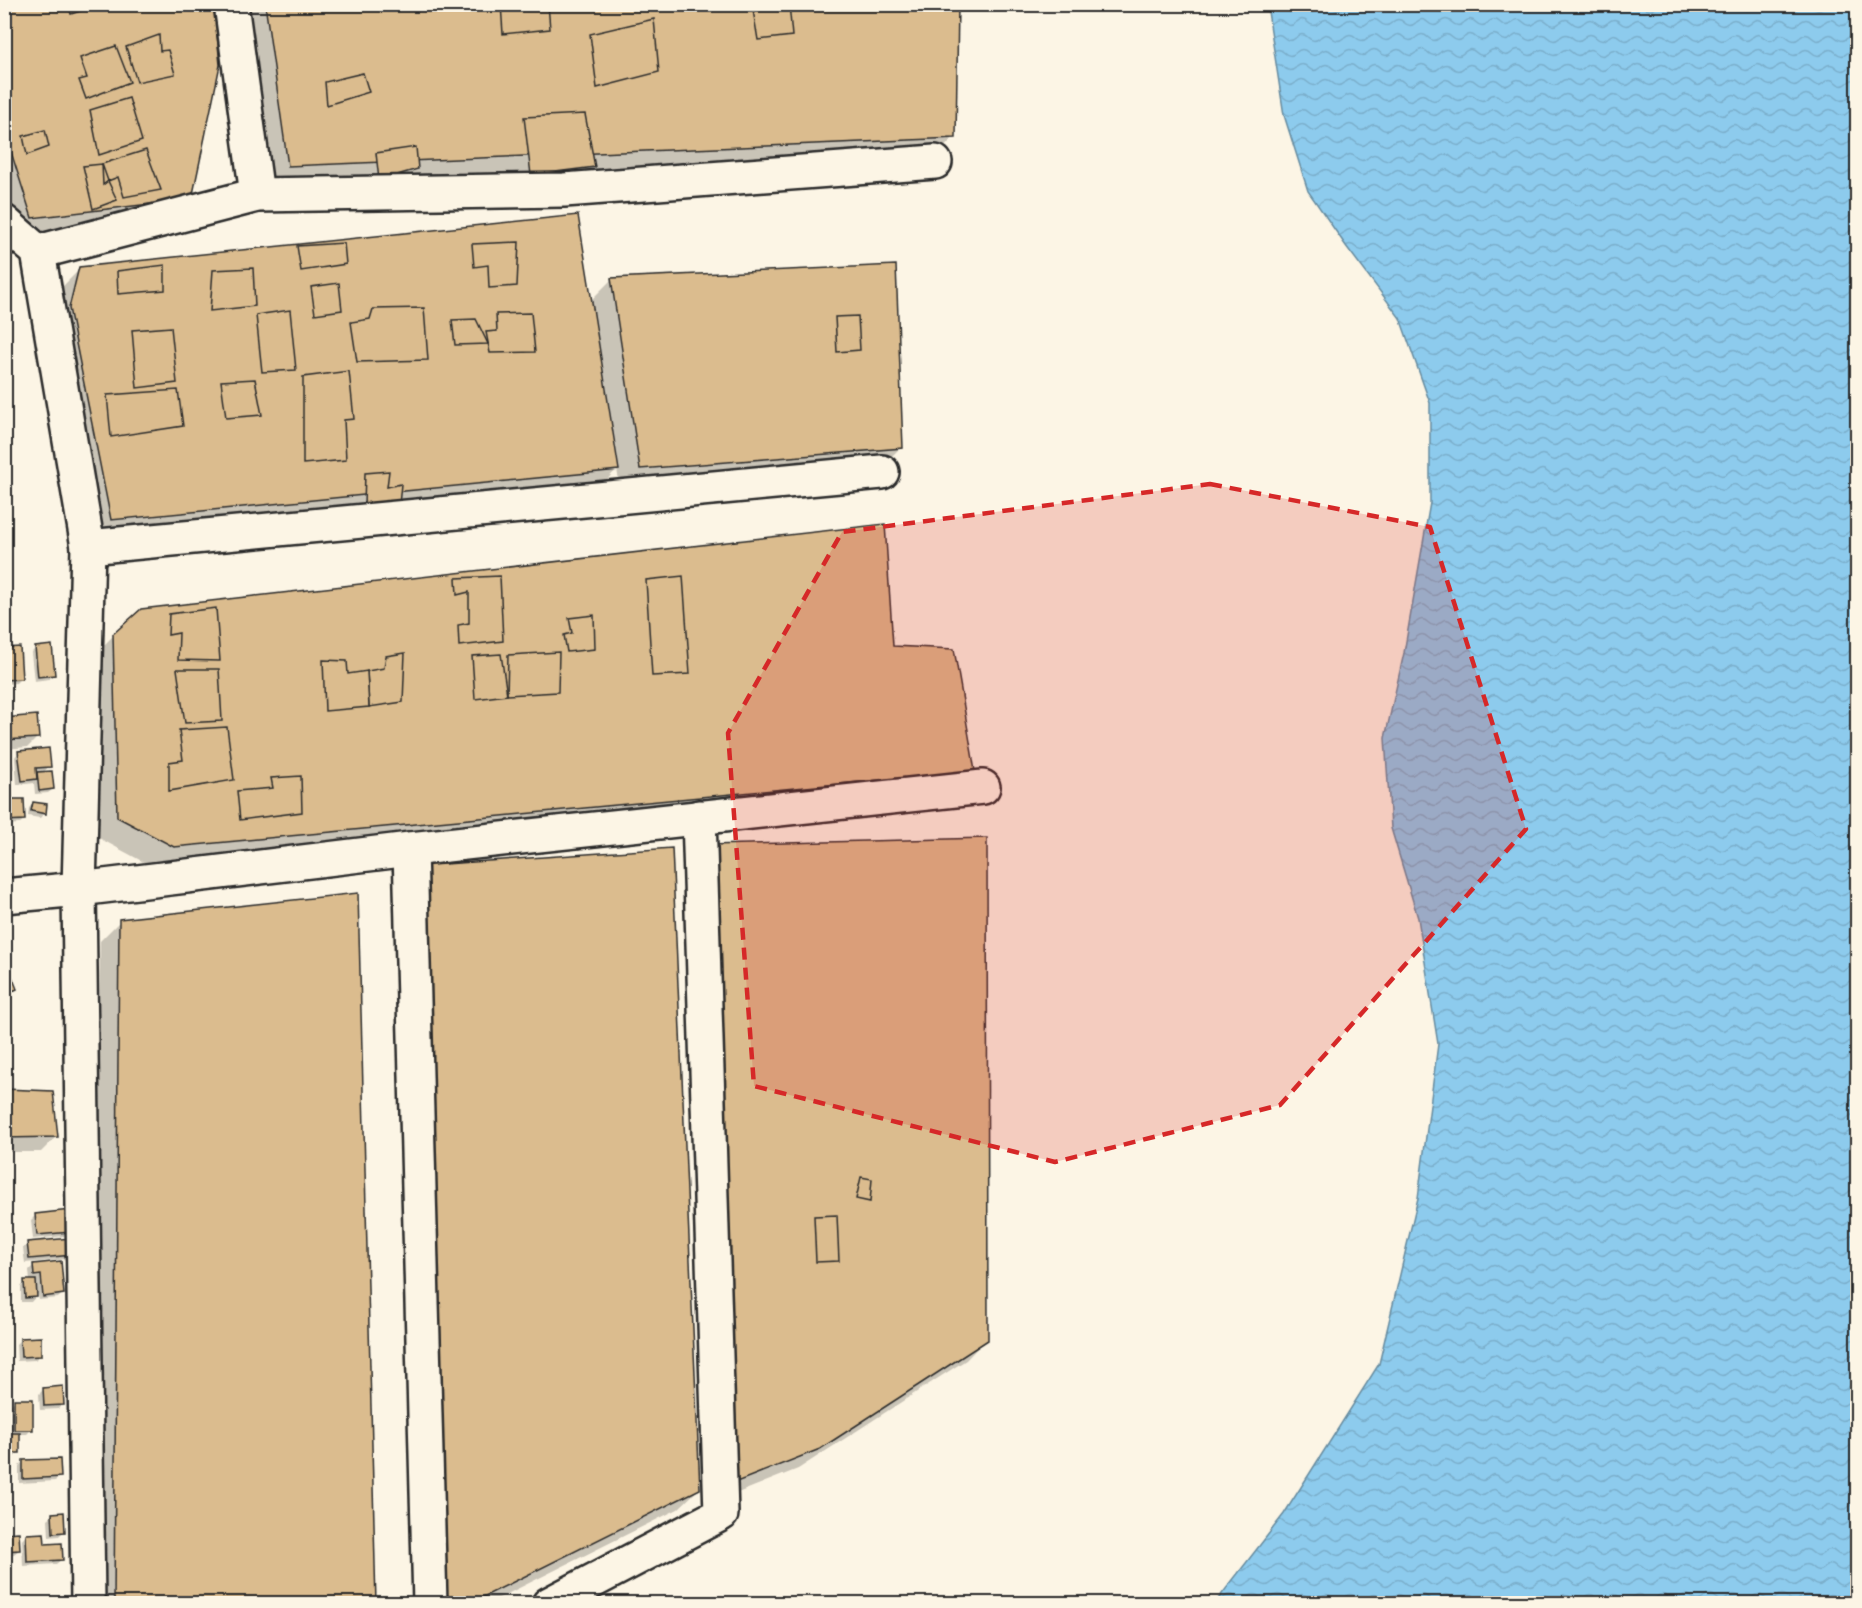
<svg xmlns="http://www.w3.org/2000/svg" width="1862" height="1608" font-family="Delius,sans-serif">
<defs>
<pattern id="water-waves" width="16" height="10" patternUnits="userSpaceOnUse" patternTransform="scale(1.5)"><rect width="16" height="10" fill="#8dcbed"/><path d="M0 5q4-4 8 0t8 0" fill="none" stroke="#7aaecb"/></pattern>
</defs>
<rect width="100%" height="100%" fill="#fcf5e5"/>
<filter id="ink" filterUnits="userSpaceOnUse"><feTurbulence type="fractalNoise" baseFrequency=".0167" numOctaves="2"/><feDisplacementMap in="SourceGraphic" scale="12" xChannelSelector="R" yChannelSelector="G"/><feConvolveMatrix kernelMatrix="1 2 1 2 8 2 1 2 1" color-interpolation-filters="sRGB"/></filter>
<g filter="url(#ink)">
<path fill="url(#water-waves)" stroke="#668b9f" stroke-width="1.5" d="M 1267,5 L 1857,5 L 1857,1603 L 1215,1603 L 1284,1514 L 1379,1364 L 1418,1198 L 1438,1044 L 1418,918 L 1391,828 L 1385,738 L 1404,653 L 1430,503 L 1430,403 L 1400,318 L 1346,246 L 1308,191 L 1284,115 Z"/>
<g fill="#0003">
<path d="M 4,4 L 219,65 L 170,219 L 12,238 L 4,213 Z"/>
<path d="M 242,4 L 956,4 L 954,137 L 934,158 L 583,176 L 268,186 Z"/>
<path d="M 80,269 L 590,301 L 612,279 L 901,447 L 881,467 L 620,488 L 617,469 L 597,490 L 91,539 L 60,289 Z"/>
<path d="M 114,635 L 891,647 L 973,770 L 953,791 L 153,867 L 97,837 L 93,656 Z"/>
<path d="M 36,648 L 53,675 L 49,679 L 34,681 L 31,653 Z"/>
<path d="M 4,650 L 21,678 L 16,683 L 4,684 Z"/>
<path d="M 4,719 L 38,737 L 28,747 L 4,749 Z"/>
<path d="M 19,752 L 49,766 L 43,773 L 53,789 L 48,793 L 35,794 L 34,783 L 17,785 L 15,757 Z"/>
<path d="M 4,801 L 24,820 L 19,824 L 4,825 Z"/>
<path d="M 34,803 L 44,813 L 40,818 L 28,816 L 29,808 Z"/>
<path d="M 689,866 L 986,1339 L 966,1360 L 798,1469 L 710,1504 Z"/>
<path d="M 120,921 L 374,1604 L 94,1604 L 100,941 Z"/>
<path d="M 4,961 L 16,989 L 4,1000 Z"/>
<path d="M 4,1090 L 57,1136 L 41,1152 L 4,1152 Z"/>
<path d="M 36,1215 L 75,1235 L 33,1239 L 31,1220 Z"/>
<path d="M 28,1244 L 71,1254 L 66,1259 L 25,1263 L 23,1248 Z"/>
<path d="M 34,1265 L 63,1293 L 58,1298 L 39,1300 L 38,1294 L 31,1302 L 21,1302 L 21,1287 L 25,1282 L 30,1282 L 29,1270 Z"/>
<path d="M 21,1339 L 40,1355 L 35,1360 L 17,1361 L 16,1344 Z"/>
<path d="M 44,1389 L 63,1404 L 58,1409 L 40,1410 L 39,1394 Z"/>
<path d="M 15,1401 L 32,1429 L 27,1434 L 18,1434 L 19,1452 L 14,1457 L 4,1457 L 4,1434 L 10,1434 L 10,1405 Z"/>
<path d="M 23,1462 L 59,1477 L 55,1481 L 19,1483 L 19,1466 Z"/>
<path d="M 699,1489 L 678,1509 L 487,1604 L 421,1604 Z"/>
<path d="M 53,1515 L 63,1532 L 59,1536 L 49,1537 L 48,1519 Z"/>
<path d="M 4,1534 L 19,1550 L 14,1554 L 4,1555 Z"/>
<path d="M 26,1535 L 61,1560 L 56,1564 L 23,1566 L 22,1540 Z"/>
</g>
<g fill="#dbbc8e" stroke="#2b2b2b" stroke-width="1.5">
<path d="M 4,4 L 214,4 L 220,65 L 192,199 L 32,218 L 4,130 Z"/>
<path d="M 68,4 L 102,4 L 71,14 Z"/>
<path d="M 265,4 L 958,4 L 956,138 L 288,166 Z"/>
<path d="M 415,4 L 435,4 L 436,10 L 416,8 Z"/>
<path d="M 501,4 L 548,4 L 550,29 L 503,34 Z"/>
<path d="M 752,4 L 789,4 L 792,36 L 758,40 Z"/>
<path d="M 654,19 L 659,72 L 597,88 L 590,34 Z"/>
<path d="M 159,35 L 160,51 L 168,50 L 175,74 L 137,82 L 126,47 Z"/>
<path d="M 116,46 L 130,82 L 86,99 L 79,80 L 87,78 L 80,58 Z"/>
<path d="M 363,73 L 369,92 L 327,105 L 325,82 Z"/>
<path d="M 129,98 L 142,141 L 99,155 L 90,110 Z"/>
<path d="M 585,114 L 595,167 L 531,175 L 524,117 Z"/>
<path d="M 45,130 L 49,147 L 27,155 L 23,136 Z"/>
<path d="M 416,147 L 418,169 L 379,180 L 376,153 Z"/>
<path d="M 146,150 L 161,190 L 124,197 L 118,177 L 108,181 L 102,164 Z"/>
<path d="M 102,164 L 103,185 L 108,181 L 117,200 L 93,209 L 83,166 Z"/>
<path d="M 578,215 L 619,470 L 111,520 L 69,308 L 79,267 Z"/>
<path d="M 519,242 L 517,286 L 489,288 L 488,265 L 474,267 L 472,244 Z"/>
<path d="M 344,243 L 346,264 L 301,271 L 297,246 Z"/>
<path d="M 165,265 L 165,290 L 118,294 L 117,271 Z"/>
<path d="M 896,265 L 903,448 L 640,469 L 611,278 Z"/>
<path d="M 253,268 L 255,306 L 210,311 L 213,270 Z"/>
<path d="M 339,283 L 342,310 L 315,314 L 311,287 Z"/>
<path d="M 424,308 L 428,360 L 357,362 L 351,322 L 370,319 L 373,309 Z"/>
<path d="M 290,310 L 296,370 L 262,372 L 256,315 Z"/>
<path d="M 531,313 L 535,352 L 490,353 L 486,332 L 497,331 L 496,314 Z"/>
<path d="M 858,316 L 860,350 L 837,352 L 835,317 Z"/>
<path d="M 476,319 L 488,344 L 455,345 L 452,320 Z"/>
<path d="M 171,327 L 177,383 L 137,388 L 132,330 Z"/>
<path d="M 349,371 L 354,419 L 344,420 L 346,460 L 303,464 L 303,377 Z"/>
<path d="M 255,379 L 262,415 L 226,418 L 221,381 Z"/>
<path d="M 178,390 L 183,426 L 111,437 L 107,395 Z"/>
<path d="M 389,471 L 387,487 L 401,484 L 399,505 L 364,505 L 365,473 Z"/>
<path d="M 885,524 L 893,646 L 954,649 L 975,771 L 174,847 L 117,817 L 113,634 L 141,609 Z"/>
<path d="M 500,576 L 503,641 L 459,646 L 458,625 L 469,623 L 469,592 L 457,595 L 456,578 Z"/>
<path d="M 683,576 L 690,674 L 652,676 L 646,580 Z"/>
<path d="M 216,608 L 220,661 L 178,660 L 179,633 L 168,635 L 169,614 Z"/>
<path d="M 594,615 L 595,649 L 567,652 L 564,635 L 572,633 L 569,618 Z"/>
<path d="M 52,645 L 55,675 L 38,677 L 35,647 Z"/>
<path d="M 20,647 L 22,679 L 4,680 L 4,648 Z"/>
<path d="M 559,652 L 558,692 L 507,695 L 508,655 Z"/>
<path d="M 405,653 L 403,702 L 369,707 L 367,671 L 384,668 L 386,656 Z"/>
<path d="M 501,654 L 507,695 L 475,699 L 472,656 Z"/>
<path d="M 323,660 L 347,661 L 348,674 L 367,671 L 369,707 L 325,711 Z"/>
<path d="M 177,669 L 219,669 L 222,721 L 185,723 Z"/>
<path d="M 37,715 L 39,738 L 4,740 L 4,718 Z"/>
<path d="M 227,727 L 234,780 L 169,791 L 169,762 L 183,760 L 179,730 Z"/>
<path d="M 49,748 L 51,767 L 36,768 L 37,779 L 22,781 L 18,751 Z"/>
<path d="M 10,751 L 12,768 L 4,769 L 4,752 Z"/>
<path d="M 52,771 L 54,789 L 39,791 L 37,772 Z"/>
<path d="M 301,776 L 302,812 L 240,820 L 237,791 L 273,788 L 271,778 Z"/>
<path d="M 4,799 L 24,799 L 25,820 L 4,821 Z"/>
<path d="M 33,802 L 47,804 L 46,814 L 31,811 Z"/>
<path d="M 987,838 L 988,1340 L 820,1449 L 729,1485 L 708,845 Z"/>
<path d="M 672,848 L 700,1489 L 469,1604 L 441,1604 L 416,866 Z"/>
<path d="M 358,893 L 376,1604 L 114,1604 L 119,919 Z"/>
<path d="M 4,956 L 17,989 L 4,995 Z"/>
<path d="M 4,1089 L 53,1091 L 58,1137 L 4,1138 Z"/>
<path d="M 861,1177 L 872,1179 L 870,1202 L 856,1199 Z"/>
<path d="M 79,1209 L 82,1231 L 37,1235 L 35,1214 Z"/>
<path d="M 837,1215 L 839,1261 L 816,1262 L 814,1216 Z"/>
<path d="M 71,1238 L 73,1255 L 29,1259 L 27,1242 Z"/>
<path d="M 61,1261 L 64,1294 L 43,1297 L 41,1275 L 34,1276 L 33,1264 Z"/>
<path d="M 24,1280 L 36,1280 L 37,1297 L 25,1298 Z"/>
<path d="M 41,1337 L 41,1356 L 21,1357 L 20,1338 Z"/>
<path d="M 63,1386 L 64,1405 L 44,1406 L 43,1388 Z"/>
<rect x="14" y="1399" width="19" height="31"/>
<rect x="4" y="1433" width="16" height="20"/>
<path d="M 60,1459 L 61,1477 L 23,1479 L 23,1460 Z"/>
<path d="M 64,1512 L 65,1532 L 53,1533 L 52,1513 Z"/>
<path d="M 19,1532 L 20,1550 L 4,1551 L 4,1533 Z"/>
<path d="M 44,1533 L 45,1544 L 62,1543 L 63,1560 L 27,1562 L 26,1534 Z"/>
</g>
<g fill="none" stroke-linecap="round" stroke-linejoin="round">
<defs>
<g id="street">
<path d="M 231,4 L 257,195"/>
<path d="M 4,222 L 38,252 L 88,547 L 79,889 L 88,1604"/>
<path d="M 38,252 L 257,195 L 564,190 L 935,162"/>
<path d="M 88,547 L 882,472"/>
<path d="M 410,849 L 430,1604"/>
<path d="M 4,896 L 79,889 L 410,849 L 983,787"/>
<path d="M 549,1604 L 721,1514 L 699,817"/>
</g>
</defs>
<use href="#street" stroke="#2b2b2b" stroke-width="38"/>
<use href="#street" stroke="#fcf5e5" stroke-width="33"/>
</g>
</g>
<path fill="#d62828" fill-opacity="0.2" stroke="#d62828" stroke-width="4.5" stroke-dasharray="12 8" stroke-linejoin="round" d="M 1210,484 L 1430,527 L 1526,829 L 1280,1105 L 1055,1162 L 754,1086 L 728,733 L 842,532 Z"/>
<rect width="1862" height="1608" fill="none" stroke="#fcf5e5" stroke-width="24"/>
<rect x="12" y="12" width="1838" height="1584" fill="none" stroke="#2b2b2b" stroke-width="2" filter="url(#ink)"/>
</svg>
